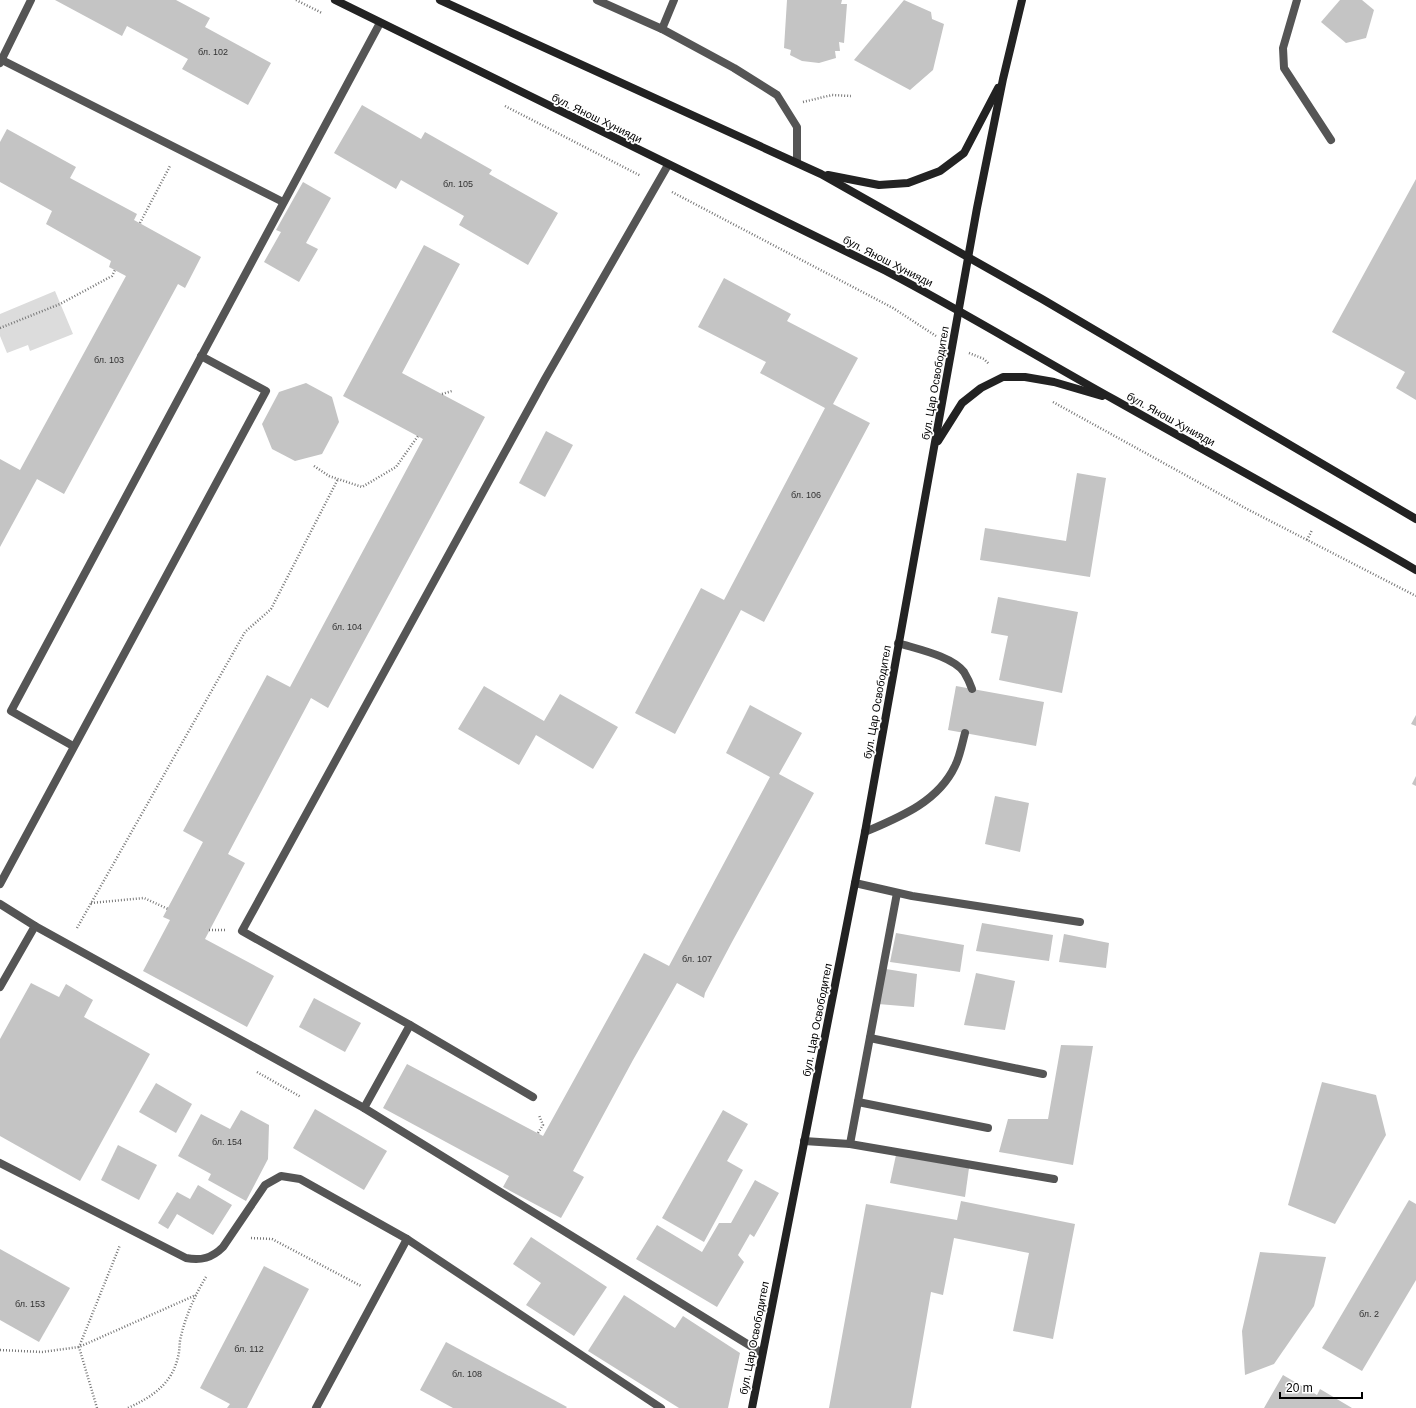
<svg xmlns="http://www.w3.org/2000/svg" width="1416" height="1408" font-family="Arial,sans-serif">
<rect width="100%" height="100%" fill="#fff"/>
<path fill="#dcdcdc" d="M 55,291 L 73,334 L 30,351 L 28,345 L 7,353 L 0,336 L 0,314 Z"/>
<g fill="#c4c4c4">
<path d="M 55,0 L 176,0 L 210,18 L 205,27 L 271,63 L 248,105 L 182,69 L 188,59 L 127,26 L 122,36 Z"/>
<path d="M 787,0 L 842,0 L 841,4 L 847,4 L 844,43 L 839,42 L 840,51 L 835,51 L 836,58 L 819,63 L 802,61 L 790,55 L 791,50 L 784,48 Z"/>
<path d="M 904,0 L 931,12 L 932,19 L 944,24 L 933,70 L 910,90 L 854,60 Z"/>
<path d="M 1340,0 L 1362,0 L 1374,10 L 1366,38 L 1346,43 L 1321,22 Z"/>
<path d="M 362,105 L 421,139 L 425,132 L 492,170 L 489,174 L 558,213 L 528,265 L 459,225 L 464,216 L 401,180 L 396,189 L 334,153 Z"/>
<path d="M 7,129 L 76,167 L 70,178 L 137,214 L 134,220 L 201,257 L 185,288 L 178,284 L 64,494 L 37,479 L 0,547 L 0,459 L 20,470 L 126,276 L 109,267 L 111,261 L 46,224 L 52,211 L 0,182 L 0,142 Z"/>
<path d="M 1416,179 L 1416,400 L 1396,388 L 1405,372 L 1332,332 Z"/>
<path d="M 303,182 L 331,198 L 306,243 L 318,249 L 299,282 L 264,262 L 281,232 L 276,230 Z"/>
<path d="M 424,245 L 460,264 L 402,373 L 485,417 L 328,708 L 311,698 L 228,854 L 245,863 L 205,939 L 274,976 L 247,1027 L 143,971 L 170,920 L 163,917 L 203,842 L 183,831 L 267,675 L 290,687 L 423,439 L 343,396 Z"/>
<path d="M 724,278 L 791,314 L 787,321 L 858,358 L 833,404 L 870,423 L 764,622 L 741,610 L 675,734 L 635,713 L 701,588 L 724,600 L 825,408 L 760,373 L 766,362 L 698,327 Z"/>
<path d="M 306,383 L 332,397 L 339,422 L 322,454 L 295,461 L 272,449 L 262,424 L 279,392 Z"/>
<path d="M 546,431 L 573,445 L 545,497 L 519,483 Z"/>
<path d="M 1077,473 L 1106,478 L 1090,577 L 980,560 L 985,528 L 1066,541 Z"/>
<path d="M 998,597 L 1078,612 L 1062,693 L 999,680 L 1008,636 L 991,633 Z"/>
<path d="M 484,686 L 544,721 L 560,694 L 618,727 L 593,769 L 536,735 L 519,765 L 458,729 Z"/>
<path d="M 956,686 L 1044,702 L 1036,746 L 948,730 Z"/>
<path d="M 750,705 L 802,733 L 779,774 L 814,793 L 732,942 L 705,993 L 704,998 L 677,983 L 633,1060 L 573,1171 L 584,1177 L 561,1218 L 503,1187 L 509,1176 L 383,1108 L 407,1064 L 543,1136 L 644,953 L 669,966 L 770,777 L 726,753 Z"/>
<path d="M 1416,715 L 1416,726 L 1411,724 Z"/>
<path d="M 1416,776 L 1416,786 L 1412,784 Z"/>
<path d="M 995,796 L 1029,803 L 1020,852 L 985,844 Z"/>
<path d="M 982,923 L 1053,935 L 1049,961 L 976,951 Z"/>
<path d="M 896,933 L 964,945 L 960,972 L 890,962 Z"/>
<path d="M 1064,934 L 1109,943 L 1106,968 L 1059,962 Z"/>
<path d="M 886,969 L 917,974 L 914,1007 L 878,1004 Z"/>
<path d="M 976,973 L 1015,981 L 1005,1030 L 964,1025 Z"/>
<path d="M 31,983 L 59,997 L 66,984 L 93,1000 L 84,1017 L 150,1054 L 80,1181 L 0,1136 L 0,1039 Z"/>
<path d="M 314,998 L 361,1023 L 345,1052 L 299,1027 Z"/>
<path d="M 1061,1045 L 1093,1046 L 1073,1165 L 999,1152 L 1008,1119 L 1048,1119 Z"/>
<path d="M 1322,1082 L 1376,1095 L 1386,1135 L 1335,1224 L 1288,1205 Z"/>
<path d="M 156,1083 L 192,1104 L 176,1133 L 139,1112 Z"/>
<path d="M 315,1109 L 387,1151 L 364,1190 L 293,1148 Z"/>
<path d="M 241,1110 L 269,1125 L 268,1159 L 246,1201 L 208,1180 L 211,1174 L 178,1156 L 201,1114 L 230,1129 Z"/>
<path d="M 723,1110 L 748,1124 L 727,1161 L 743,1170 L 704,1242 L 662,1218 Z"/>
<path d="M 118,1145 L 157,1165 L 139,1200 L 101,1180 Z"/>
<path d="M 896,1155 L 969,1168 L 965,1197 L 890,1183 Z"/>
<path d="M 755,1180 L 779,1193 L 754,1237 L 750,1234 L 738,1255 L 744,1262 L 717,1307 L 636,1259 L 657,1225 L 702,1252 L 719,1223 L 731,1223 Z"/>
<path d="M 198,1185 L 232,1205 L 213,1235 L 177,1214 L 168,1229 L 158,1223 L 177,1192 L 190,1199 Z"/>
<path d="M 1409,1200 L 1416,1204 L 1416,1280 L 1362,1371 L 1322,1348 Z"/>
<path d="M 961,1201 L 1075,1224 L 1053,1339 L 1013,1331 L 1029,1253 L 954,1238 L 943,1295 L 931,1292 L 911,1408 L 829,1408 L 866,1204 L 957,1220 Z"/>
<path d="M 531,1237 L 607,1287 L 574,1336 L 526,1305 L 541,1283 L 513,1264 Z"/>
<path d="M 0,1249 L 70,1288 L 39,1342 L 0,1320 Z"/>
<path d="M 1260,1252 L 1326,1257 L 1314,1306 L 1274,1364 L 1245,1375 L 1242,1331 Z"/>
<path d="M 264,1266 L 309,1289 L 247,1408 L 227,1408 L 230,1404 L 200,1388 Z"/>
<path d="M 624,1295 L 675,1328 L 683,1316 L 740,1353 L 728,1408 L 679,1408 L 588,1351 Z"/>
<path d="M 446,1342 L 567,1407 L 566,1408 L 453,1408 L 420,1390 Z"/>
<path d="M 1283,1375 L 1317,1395 L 1320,1389 L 1352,1408 L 1264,1408 Z"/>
</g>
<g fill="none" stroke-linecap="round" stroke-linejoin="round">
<g stroke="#777" stroke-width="2.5" stroke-dasharray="1 2" stroke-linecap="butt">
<path d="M 296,0 L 322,13"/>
<path d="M 803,102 L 832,95 L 851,96"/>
<path d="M 505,106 L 641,176"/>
<path d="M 672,192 L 893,308 L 936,336"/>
<path d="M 140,223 L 170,166"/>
<path d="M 0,328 L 60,304 L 112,276 L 115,270"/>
<path d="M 969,353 L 984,359 L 989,364"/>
<path d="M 442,394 L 452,391"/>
<path d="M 1053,402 L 1247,509 L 1416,596"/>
<path d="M 314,466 L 329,476 L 362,487 L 396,467 L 418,436"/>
<path d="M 1307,540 L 1312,530"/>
<path d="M 91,903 L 144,898 L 168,909"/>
<path d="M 77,928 L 245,632 L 271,609 L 338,479"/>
<path d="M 209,930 L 225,930"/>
<path d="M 257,1072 L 301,1097"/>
<path d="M 538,1133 L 543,1125 L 539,1115"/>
<path d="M 251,1238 L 272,1239 L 361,1286"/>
<path d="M 0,1350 L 42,1352 L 79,1347 L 196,1295"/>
<path d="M 97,1408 L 79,1347 L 120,1245"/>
<path d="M 128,1408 C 152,1397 172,1384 178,1357 C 180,1350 179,1343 181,1336 C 186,1315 195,1295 206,1277"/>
</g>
<g stroke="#555" stroke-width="8">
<path d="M 597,0 L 662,29 L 734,68 L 777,95 L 797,127 L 797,162"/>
<path d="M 1297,0 L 1283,48 L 1284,68 L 1331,140"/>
<path d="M 662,29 L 674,0"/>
<path d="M 2,60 L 283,202"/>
<path d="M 0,63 L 31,0"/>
<path d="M 898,643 C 917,649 952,656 964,672 C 967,677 970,683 972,689"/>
<path d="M 73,746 L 11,711 L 380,23"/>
<path d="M 865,832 C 900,817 938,802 955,766 C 960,756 962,744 965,733"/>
<path d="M 855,883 L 912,896 L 1080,922"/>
<path d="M 0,884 L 266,391 L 201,356"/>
<path d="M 0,904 L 35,926 L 0,987"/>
<path d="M 35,926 L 364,1108 L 762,1353"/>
<path d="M 410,1025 L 533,1097"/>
<path d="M 870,1038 L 1043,1074"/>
<path d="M 858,1102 L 988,1128"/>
<path d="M 364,1108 L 410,1025 L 242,931 L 545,379 L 668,165"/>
<path d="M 804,1141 L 850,1144 L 1054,1179"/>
<path d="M 850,1144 L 897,893"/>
<path d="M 0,1163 L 186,1258 C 201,1261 212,1258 223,1247 L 265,1185 L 281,1176 L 300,1179 L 407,1239 L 661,1408"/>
<path d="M 316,1408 L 407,1239"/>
</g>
<g stroke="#222" stroke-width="8">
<path d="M 335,0 L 886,271 C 964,312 1039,358 1115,400 C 1216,457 1316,512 1416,570"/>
<path d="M 440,0 L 821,174 L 1042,299 L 1416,519"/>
<path d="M 828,175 L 879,185 L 908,183 L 940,171 L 964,153 L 998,88"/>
<path d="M 938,441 L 962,403 L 981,388 L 1003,377 L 1025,377 L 1054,382 L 1102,396"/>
<path d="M 752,1408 L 865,832 L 977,208 L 1003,79 L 1022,0"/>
</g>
</g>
<g text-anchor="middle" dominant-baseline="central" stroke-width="3.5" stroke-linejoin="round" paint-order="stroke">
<g font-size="9" fill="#313131">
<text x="213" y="52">бл. 102</text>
<text x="458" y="184">бл. 105</text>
<text x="109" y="360">бл. 103</text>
<text x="806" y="495">бл. 106</text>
<text x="347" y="627">бл. 104</text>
<text x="697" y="959">бл. 107</text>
<text x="227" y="1142">бл. 154</text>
<text x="30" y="1304">бл. 153</text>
<text x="1369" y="1314">бл. 2</text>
<text x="249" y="1349">бл. 112</text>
<text x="467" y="1374">бл. 108</text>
</g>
<g font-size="11" fill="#000" stroke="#fff">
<text transform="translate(597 118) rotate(26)">бул. Янош Хунияди</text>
<text transform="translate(888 261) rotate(27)">бул. Янош Хунияди</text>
<text transform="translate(935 383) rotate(-80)">бул. Цар Освободител</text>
<text transform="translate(1171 419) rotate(29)">бул. Янош Хунияди</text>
<text transform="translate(877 702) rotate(-80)">бул. Цар Освободител</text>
<text transform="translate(817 1020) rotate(-79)">бул. Цар Освободител</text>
<text transform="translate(754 1338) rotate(-79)">бул. Цар Освободител</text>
</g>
</g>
<path d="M1280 1392v6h82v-6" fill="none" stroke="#000000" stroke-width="2"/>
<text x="1286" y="1392" font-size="12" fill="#000000" stroke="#ffffff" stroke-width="3" paint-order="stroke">20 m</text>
</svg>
